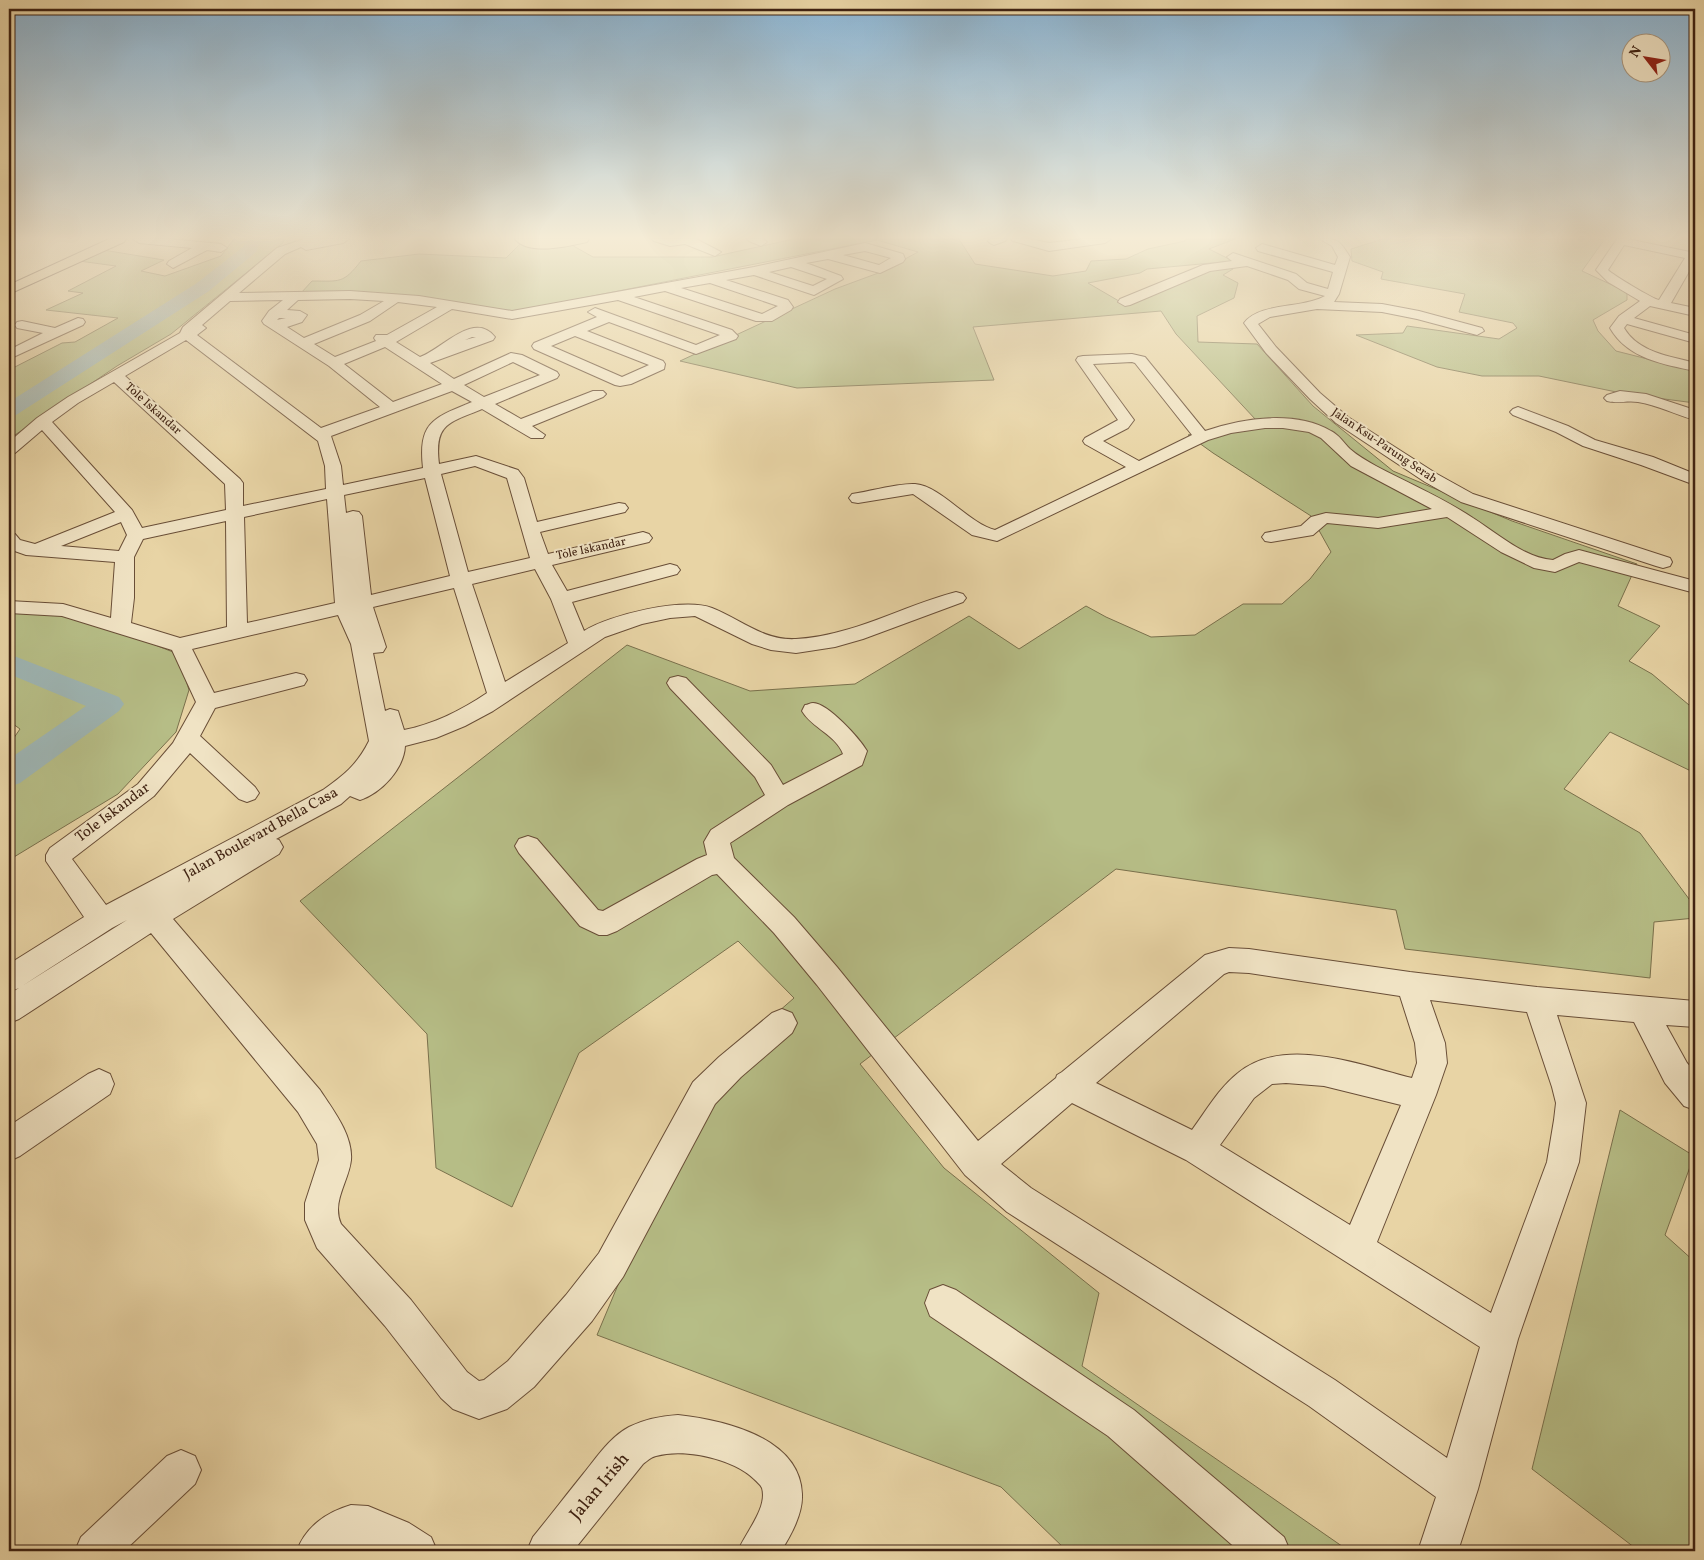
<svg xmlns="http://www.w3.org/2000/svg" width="1704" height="1560" font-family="Vollkorn,serif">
<rect width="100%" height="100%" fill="#e8d4a5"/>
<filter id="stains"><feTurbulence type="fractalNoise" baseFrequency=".004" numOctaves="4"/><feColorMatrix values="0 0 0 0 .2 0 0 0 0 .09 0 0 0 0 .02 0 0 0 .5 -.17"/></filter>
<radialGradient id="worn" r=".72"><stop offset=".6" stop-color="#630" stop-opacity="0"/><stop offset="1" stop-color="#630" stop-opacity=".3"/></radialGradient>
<g fill="#b6bd86" stroke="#7a704c">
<path d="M 234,239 L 284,239 L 283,243 L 171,334 L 117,366 L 9,439 L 9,370 L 62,343 L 75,342 L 118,318 L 46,310 L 83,293 L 68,291 L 116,266 L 79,261 L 103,250 L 164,260 L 141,271 L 165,276 L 221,256 Z"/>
<path d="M 518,239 L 561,239 L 593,257 L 712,257 L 794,239 L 959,239 L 975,264 L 1053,276 L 1086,271 L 1091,261 L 1126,259 L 1148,249 L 1185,241 L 1185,239 L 1235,239 L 1209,249 L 1233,261 L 1147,269 L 1140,273 L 1088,283 L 1124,304 L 1219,267 L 1233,269 L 1223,275 L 1238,283 L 1234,298 L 1197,316 L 1198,342 L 1257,344 L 1313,406 L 1393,471 L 1512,521 L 1637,564 L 1618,606 L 1660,626 L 1629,661 L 1652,674 L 1695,710 L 1695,776 L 1693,772 L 1610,732 L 1564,789 L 1640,833 L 1695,907 L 1695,918 L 1654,922 L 1650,978 L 1405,949 L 1396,910 L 1116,869 L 860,1064 L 944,1168 L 1099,1293 L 1082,1366 L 1349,1551 L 1067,1551 L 1001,1487 L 597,1335 L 706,1075 L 794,998 L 738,941 L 579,1053 L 512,1207 L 436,1168 L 427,1034 L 300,901 L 627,645 L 750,691 L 855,684 L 969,616 L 1019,649 L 1086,606 L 1106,617 L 1151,637 L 1195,635 L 1243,604 L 1282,604 L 1310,579 L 1331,552 L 1311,516 L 1213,453 L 1188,435 L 1256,420 L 1176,334 L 1161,311 L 973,327 L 994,380 L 797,388 L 680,361 L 835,289 L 881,272 L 918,252 L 877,240 L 517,311 C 481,309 448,300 413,296 C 376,292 338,291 301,293 L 312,281 C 340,281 343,284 361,261 L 419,254 L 506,258 L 523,241 Z"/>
<path d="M 1383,239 L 1597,239 L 1604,240 L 1582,271 L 1627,292 L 1627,300 L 1593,320 L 1598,331 L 1616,351 L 1695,371 L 1695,403 L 1626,394 L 1539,376 L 1482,376 L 1437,367 L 1356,335 L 1403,333 L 1407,326 L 1499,339 L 1517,328 L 1513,323 L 1459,312 L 1465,294 L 1381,279 L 1383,272 L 1352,261 L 1351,249 Z"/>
<path d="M 9,605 L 57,606 L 178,654 L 189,690 L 176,732 L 118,794 L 9,860 L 9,745 L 20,729 L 9,721 Z"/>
<path d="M 1620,1110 L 1694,1156 L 1665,1235 L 1695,1262 L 1695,1551 L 1639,1551 L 1532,1469 Z"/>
</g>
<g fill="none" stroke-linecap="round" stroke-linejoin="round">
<g fill="#9eb5b3" fill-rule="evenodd">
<path d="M 247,239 L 262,239 L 256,252 L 209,291 L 16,415 L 9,417 L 9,402 L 197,283 L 243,247 Z"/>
<path d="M 9,654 L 119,697 L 124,704 L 119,711 L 20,783 L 9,787 L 9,759 L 86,706 L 9,674 Z"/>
</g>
<defs>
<g id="minor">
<path d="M 133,239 L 168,239 L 221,244 L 227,248 L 221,252 L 207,250 L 173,268 L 167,264 L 169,261 L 192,248 L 139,243 Z"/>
<path d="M 304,239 L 349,239 L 343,243 L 306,250 L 301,247 L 285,254 L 239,293 L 350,291 L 419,296 L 512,311 L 754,267 L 865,243 L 903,254 L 905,259 L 903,262 L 880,273 L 828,259 L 806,263 L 841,276 L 843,279 L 814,295 L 754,275 L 726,280 L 788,300 L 793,307 L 791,310 L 772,321 L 756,321 L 665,291 L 634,297 L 732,330 L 738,336 L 736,339 L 696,354 L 609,322 L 587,331 L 663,361 L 665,364 L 664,369 L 631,384 L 620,386 L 615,385 L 534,349 L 532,346 L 534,343 L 597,317 L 588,312 L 595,308 L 696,345 L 720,335 L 618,300 L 512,319 L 452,309 L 396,342 L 420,357 C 441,350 474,310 495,337 L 493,340 L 430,363 L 454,379 L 511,353 L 522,355 L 557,372 L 559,375 L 557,378 L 495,404 L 521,419 L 593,391 L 603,391 L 606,394 L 603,397 L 532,426 L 545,435 L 543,438 L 531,438 L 482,409 C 449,423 434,423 439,464 L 476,456 L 518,470 L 524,478 L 537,522 L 619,503 L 625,504 L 628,508 L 625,512 L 540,532 L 548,554 L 643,532 L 649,534 L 652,538 L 649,542 L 552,565 L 567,591 L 670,564 L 677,566 L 680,570 L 677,574 L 572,602 L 584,631 C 609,615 683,597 712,608 C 740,619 764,641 796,639 C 853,636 902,606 956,592 L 963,594 L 966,598 L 963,602 L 863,639 L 835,647 L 796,653 L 771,650 L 752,644 L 695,616 L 670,618 L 642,624 L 605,637 L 493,711 L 465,726 L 436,738 L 405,746 C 404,769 381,793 360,800 L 350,796 L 341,804 L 276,839 L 279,840 L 283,847 L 279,854 L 173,919 L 320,1090 C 333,1110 353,1135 351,1160 C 349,1181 331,1202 341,1224 L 411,1300 L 467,1372 L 479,1381 L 484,1380 L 508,1361 L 566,1295 L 599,1253 L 693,1082 L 719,1057 L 772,1013 L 782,1009 L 792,1013 L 797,1023 L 792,1033 L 741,1077 L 715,1104 L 623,1277 L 592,1321 L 534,1387 L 507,1409 L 479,1419 L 453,1409 L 441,1398 L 385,1326 L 317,1248 L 305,1220 L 305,1203 L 319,1160 L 317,1144 L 298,1112 L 151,933 L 19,1019 L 9,1023 L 9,994 L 19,988 L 9,992 L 9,964 L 84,917 L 46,861 L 46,855 L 50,848 L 138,784 L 173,743 L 196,702 L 172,650 L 62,616 L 9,613 L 9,601 L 63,604 L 111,618 L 115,562 L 26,555 L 9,549 L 9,533 L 15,534 L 20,540 L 35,544 L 115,512 L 42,430 L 15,453 L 9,455 L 9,442 L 37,418 L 68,397 L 180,333 L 183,327 L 277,248 ZM 865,251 L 891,258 L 879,265 L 843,255 ZM 791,267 L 827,279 L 813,286 L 769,272 ZM 710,283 L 778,306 L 762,314 L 681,288 ZM 350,299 L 384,301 L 360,315 L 304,338 L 287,327 L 302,322 L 307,315 L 300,311 L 287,310 L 298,300 ZM 283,300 L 269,311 L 262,321 L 264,324 L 329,366 L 380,407 L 321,428 L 197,335 L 206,328 L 202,325 L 230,301 ZM 398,302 L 437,307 L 387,335 L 376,335 L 374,338 L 376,341 L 335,357 L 314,344 L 370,321 ZM 279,318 L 286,318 L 277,320 ZM 575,336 L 649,365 L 622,377 L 551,346 ZM 472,337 L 476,337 L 465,340 ZM 186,340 L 318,441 L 325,466 L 326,489 L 243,506 L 243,483 L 240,479 L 125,376 ZM 385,347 L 442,384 L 393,402 L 344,364 ZM 513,362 L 540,375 L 484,397 L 464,385 ZM 114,382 L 225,484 L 226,510 L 142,528 L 132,510 L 52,422 L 78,403 ZM 452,391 L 472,402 C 433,418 418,422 423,468 L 343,485 L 341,466 L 331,436 ZM 475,466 L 507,478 L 530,558 L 468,572 L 441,474 ZM 425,478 L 450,576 L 371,595 L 362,516 L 359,512 L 353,511 L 346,513 L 344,495 ZM 327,499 L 335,603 L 247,623 L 244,517 ZM 226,521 L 227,627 L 180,638 L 131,623 L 134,598 L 134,557 L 143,539 ZM 121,522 L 127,535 L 119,551 L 61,546 ZM 535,569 L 551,599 L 568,643 L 505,682 L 472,584 ZM 454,588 L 487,693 C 462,710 434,724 404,730 L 398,711 L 390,709 L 385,711 L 373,653 L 383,652 L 386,647 L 373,607 ZM 338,615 L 351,644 L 369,741 C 357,765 344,775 323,790 L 106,905 L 72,859 L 154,796 L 190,753 L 239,799 L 247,802 L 255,799 L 259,793 L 255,787 L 200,736 L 215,708 L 304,685 L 307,680 L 304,675 L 296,673 L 214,693 L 192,649 ZM 127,920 L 22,986 L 112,928 Z"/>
<path d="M 652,239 L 696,239 L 721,252 L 715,256 L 685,244 L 670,246 L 654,241 Z"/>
<path d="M 747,239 L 763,239 L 767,242 L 761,246 L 749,241 Z"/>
<path d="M 990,239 L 1007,239 L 1005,241 L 994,245 L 990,243 L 988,241 Z"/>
<path d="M 1011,239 L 1030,239 L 1049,243 L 1083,239 L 1111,239 L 1105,243 L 1049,251 L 1013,241 Z"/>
<path d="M 1320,239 C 1339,238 1340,242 1350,257 L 1339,294 L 1334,302 L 1382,304 L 1419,311 L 1482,328 L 1484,331 L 1477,335 L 1417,319 L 1382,312 L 1317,309 L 1270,317 L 1258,324 L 1276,347 L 1320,393 L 1348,417 L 1437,474 L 1473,494 L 1670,558 L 1672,562 L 1670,566 L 1663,568 L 1656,566 L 1461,502 L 1425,482 L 1336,423 L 1310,399 L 1266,353 L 1244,323 C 1260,302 1302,309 1325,296 L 1299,289 L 1288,280 L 1247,266 L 1210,271 L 1130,305 L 1125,306 L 1118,302 L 1120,299 L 1203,265 L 1232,261 L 1227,257 L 1233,253 L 1296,274 L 1307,283 L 1328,289 L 1333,272 L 1258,251 L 1256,248 L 1262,244 L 1335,265 L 1338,257 L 1332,246 Z"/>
<path d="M 1617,239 L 1627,239 L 1695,253 L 1695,261 L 1671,303 L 1695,308 L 1695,316 L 1650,306 L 1634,318 L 1695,335 L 1695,343 L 1627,324 L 1624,328 C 1639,353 1670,356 1695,363 L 1695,371 C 1663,364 1628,359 1610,328 L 1619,316 L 1640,301 L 1608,282 L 1596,270 ZM 1624,245 L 1685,258 L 1659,300 C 1653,299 1613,275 1608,270 Z"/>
<path d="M 78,318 L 83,319 L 85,322 L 83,325 L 9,359 L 9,350 L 43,333 L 17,328 L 15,325 L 17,322 L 22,321 L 55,328 Z"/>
<path d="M 1132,354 L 1145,357 L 1205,431 C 1243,418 1295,410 1331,431 C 1339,435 1344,443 1350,449 C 1358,456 1367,461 1376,466 C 1408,483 1443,498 1473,518 C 1497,533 1524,558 1553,560 L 1565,554 L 1579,550 L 1695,581 L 1695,593 L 1579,562 L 1555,572 L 1534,568 L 1501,552 L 1447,517 L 1378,528 L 1327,523 L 1313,535 L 1271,542 L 1265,541 L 1262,537 L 1265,533 L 1301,526 L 1311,517 L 1326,513 L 1378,518 L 1432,509 L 1351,466 L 1321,438 L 1309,432 L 1283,428 L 1265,428 L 1231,433 L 1208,440 L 997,541 L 972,535 L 913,494 L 858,503 L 852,502 L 849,498 L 852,494 L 858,493 C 874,490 901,483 915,484 C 941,486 968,523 995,530 L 1126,467 L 1085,444 L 1083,441 L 1085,438 L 1118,420 L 1076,360 L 1078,357 L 1083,356 ZM 1132,362 L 1135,363 L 1192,435 L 1139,461 L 1103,441 L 1128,428 L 1134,420 L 1093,364 Z"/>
<path d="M 1620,391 L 1646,394 L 1695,410 L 1695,420 C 1676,415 1658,405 1638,402 C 1627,400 1617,404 1607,401 L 1604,398 L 1607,395 Z"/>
<path d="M 1518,407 L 1568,426 L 1595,440 L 1653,457 L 1695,474 L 1695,485 L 1641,465 L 1583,446 L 1556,432 L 1513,415 L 1510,412 L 1513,409 Z"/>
<path d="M 678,676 L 686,678 L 771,765 L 783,785 L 843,754 C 836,735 812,728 802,711 L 805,705 C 808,705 810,703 813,703 C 828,703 860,739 867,751 L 862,765 L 788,805 L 730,843 L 734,858 L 794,917 L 837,967 L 978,1141 L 1056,1078 L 1057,1075 L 1062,1072 L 1205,955 L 1229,948 L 1249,949 L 1410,972 L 1537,987 L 1695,1001 L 1695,1027 L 1666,1025 L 1687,1063 L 1695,1072 L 1695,1110 L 1684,1106 L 1665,1083 L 1634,1022 L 1557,1015 L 1586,1103 L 1579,1162 L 1518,1339 L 1478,1489 L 1458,1551 L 1418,1551 L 1436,1497 L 1309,1406 L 1007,1212 L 965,1175 L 817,985 L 774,933 L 717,874 L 712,875 L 617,931 L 607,935 L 599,935 L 580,926 L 519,853 L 515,846 L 519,839 L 528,836 L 537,839 L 598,910 L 603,911 L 697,859 L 707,855 L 704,842 L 711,830 L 765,795 L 755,777 L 670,688 L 667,683 L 670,678 ZM 1229,972 L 1249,973 L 1400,996 L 1415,1043 L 1417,1063 L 1412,1078 C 1360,1065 1284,1035 1238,1073 C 1219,1088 1206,1111 1192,1130 L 1096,1083 L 1224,974 ZM 1430,1000 L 1527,1012 L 1552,1087 L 1556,1103 L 1554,1120 L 1547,1162 L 1491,1313 L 1377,1242 L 1436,1095 L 1447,1063 L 1445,1043 ZM 1286,1083 L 1324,1086 L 1401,1105 L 1350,1225 L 1220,1145 L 1254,1098 L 1272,1084 ZM 1072,1103 L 1186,1160 L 1480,1347 L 1447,1458 L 1335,1380 L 1031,1188 L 1001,1164 Z"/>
<path d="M 99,1069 L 110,1074 L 114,1084 L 110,1094 L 20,1156 L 9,1161 L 9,1126 L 88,1074 Z"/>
<path d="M 943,1285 L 956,1290 L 1134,1410 L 1284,1537 L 1290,1551 L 1239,1551 L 1108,1436 L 930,1316 L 925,1303 L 930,1290 Z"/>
<path d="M 678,1415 C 723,1420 800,1437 802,1494 C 803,1514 791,1535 781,1551 L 738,1551 C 745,1533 768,1508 762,1488 C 760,1484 757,1482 754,1479 C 733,1459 685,1448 656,1456 C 651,1457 647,1461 643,1464 L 573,1551 L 527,1551 L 533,1537 C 550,1516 567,1494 584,1473 C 597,1457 610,1437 629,1427 C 645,1419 661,1416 678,1415 Z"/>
<path d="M 181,1450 L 195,1456 L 201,1470 L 195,1484 L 124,1551 L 75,1551 L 81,1537 L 167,1456 Z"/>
<path d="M 351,1505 L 368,1506 L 409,1523 L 431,1537 L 437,1551 L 379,1551 L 360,1545 L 353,1545 L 346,1551 L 297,1551 C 305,1527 327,1512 351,1505 Z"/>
</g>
<g id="major">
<path d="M 109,239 L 126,239 L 124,242 L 9,294 L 9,285 Z"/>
<path d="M 515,239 L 589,239 L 587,242 C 569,246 529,256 515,239 Z"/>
</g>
</defs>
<use href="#minor" stroke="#694e37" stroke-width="2"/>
<use href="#major" stroke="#3f2212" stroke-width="2"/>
<use href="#minor" fill="#f0e3c4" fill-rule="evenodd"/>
<use href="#major" fill="#e8d4a5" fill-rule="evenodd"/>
</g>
<linearGradient id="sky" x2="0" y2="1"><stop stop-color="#8ab4d3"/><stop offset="0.52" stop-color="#f5ecd6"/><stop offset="1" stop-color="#f5ecd6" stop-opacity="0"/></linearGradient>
<rect width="1704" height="457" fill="url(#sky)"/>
<g text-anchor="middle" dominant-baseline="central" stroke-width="4" stroke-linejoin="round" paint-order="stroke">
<g font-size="12" fill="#3f2212" stroke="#f0e3c4">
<text transform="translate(153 409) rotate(42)">Tole Iskandar</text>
<text transform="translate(1384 446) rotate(34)">Jalan Ksu-Parung Serab</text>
<text transform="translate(591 549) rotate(-12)">Tole Iskandar</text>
</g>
<g font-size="15" fill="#3f2212" stroke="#f0e3c4">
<text transform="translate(113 813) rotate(-37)">Tole Iskandar</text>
<text transform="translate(261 834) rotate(-29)">Jalan Boulevard Bella Casa</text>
</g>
<g font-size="18" fill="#3f2212" stroke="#f0e3c4">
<text transform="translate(600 1487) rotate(-50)">Jalan Irish</text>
</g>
</g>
<rect width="1704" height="1560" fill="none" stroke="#e8d4a5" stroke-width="30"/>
<rect x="10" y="10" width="1684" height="1540" fill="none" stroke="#3f2212" stroke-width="2.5"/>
<rect x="15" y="15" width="1674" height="1530" fill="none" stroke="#3f2212"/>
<g transform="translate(1646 58) rotate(301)"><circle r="24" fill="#f0e3c4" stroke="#a9967d"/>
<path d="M0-4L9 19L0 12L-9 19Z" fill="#8f2418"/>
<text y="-8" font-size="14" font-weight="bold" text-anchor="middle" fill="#3f2212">N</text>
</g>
<rect width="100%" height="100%" filter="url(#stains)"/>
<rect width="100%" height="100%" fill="url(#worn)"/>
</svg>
